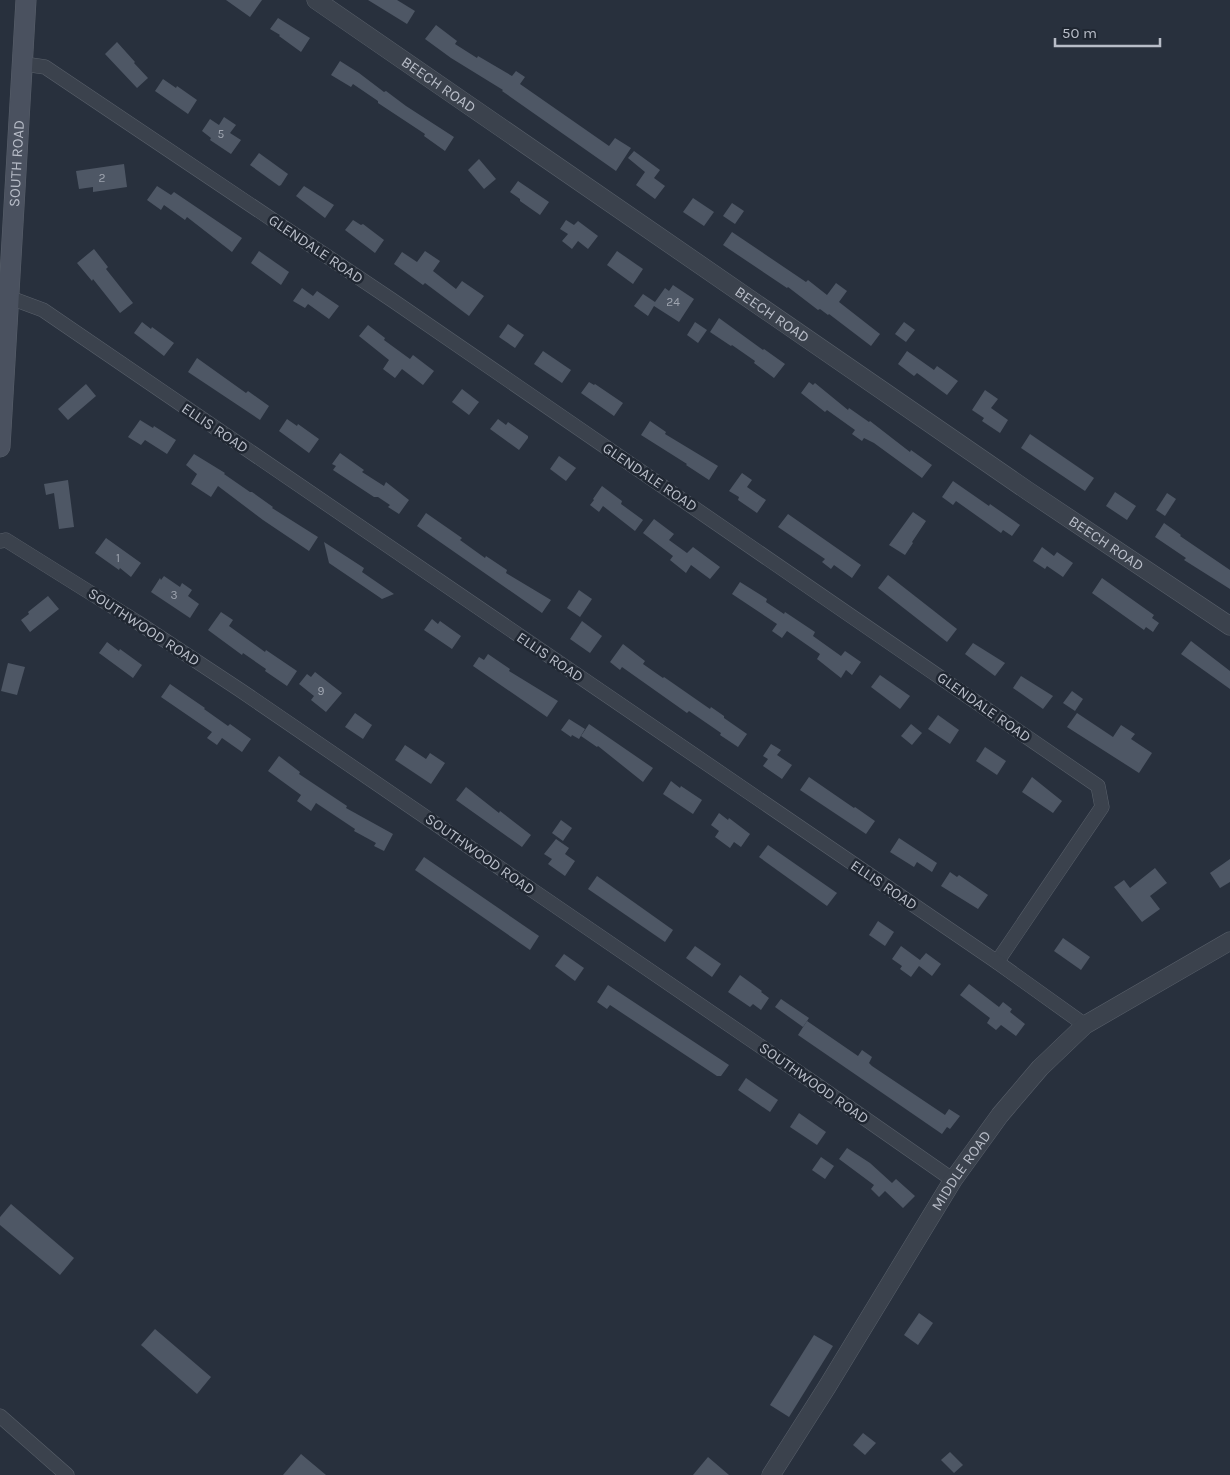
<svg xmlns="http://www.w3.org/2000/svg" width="1230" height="1475" font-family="Karla,sans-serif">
<rect width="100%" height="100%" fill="#28303d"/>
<g fill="#4e5765">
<path d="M 226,0 L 262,0 L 250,17 Z"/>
<path d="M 368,0 L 397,0 L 415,11 L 407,24 Z"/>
<path d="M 278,18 L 310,38 L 301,52 L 279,36 L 280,35 L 270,29 Z"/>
<path d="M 436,25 L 457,41 L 455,44 L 477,58 L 478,56 L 512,76 L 516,71 L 525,77 L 520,84 L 609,146 L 615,138 L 631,148 L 616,171 L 502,91 L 503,90 L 451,58 L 425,39 Z"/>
<path d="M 117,42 L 135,62 L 134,63 L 148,78 L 137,88 L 105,54 Z"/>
<path d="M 340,61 L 359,73 L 384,92 L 386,91 L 406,106 L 454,137 L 445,151 L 424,136 L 425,134 L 378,103 L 378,101 L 353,84 L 351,87 L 331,75 Z"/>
<path d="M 163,79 L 176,88 L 177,86 L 197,100 L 188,114 L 155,91 Z"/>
<path d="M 224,117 L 236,125 L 230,133 L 241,140 L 231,154 L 210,140 L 211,138 L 202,131 L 210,119 L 219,125 Z"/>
<path d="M 634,151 L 660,170 L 654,178 L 665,186 L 655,199 L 636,185 L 645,172 L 628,158 Z"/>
<path d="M 259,153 L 288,174 L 281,185 L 279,186 L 250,165 Z"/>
<path d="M 479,159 L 496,179 L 484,189 L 468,170 Z"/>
<path d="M 124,164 L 127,187 L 93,192 L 93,187 L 79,189 L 76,171 Z"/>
<path d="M 518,181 L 549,202 L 540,215 L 520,201 L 520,199 L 510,192 Z"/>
<path d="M 157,186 L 171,195 L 174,192 L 242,238 L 232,252 L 187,217 L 185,220 L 164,205 L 161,210 L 147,200 Z"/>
<path d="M 304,186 L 334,205 L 325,218 L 296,196 Z"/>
<path d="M 693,198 L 714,212 L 704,226 L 683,212 Z"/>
<path d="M 732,203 L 744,211 L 735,224 L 723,216 Z"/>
<path d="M 353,220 L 361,225 L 363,224 L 384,240 L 375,253 L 345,230 Z"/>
<path d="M 566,220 L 574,225 L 578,221 L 598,236 L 588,249 L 578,241 L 572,249 L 562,241 L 568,234 L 560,229 Z"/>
<path d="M 732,232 L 806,282 L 808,280 L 827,295 L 836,283 L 847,291 L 839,302 L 880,334 L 871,346 L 829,314 L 828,315 L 820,309 L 818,310 L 788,287 L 787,288 L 723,245 Z"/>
<path d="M 94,249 L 108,267 L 106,269 L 133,303 L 120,313 L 93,279 L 92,281 L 77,263 Z"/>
<path d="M 259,251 L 289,272 L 281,285 L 251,263 Z"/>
<path d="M 425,251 L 440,261 L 433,271 L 456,289 L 462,281 L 484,296 L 469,316 L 425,283 L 423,285 L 394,264 L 402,252 L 417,262 Z"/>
<path d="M 617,251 L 643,269 L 633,284 L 607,265 Z"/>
<path d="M 673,285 L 694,299 L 679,322 L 654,306 L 648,316 L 634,306 L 643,294 L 655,302 L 665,288 L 669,291 Z"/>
<path d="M 302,288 L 313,296 L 317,291 L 339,306 L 329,319 L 308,304 L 305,308 L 293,301 Z"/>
<path d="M 719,318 L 763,350 L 764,349 L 785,364 L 774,378 L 754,363 L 755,361 L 732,345 L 731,346 L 710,332 Z"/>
<path d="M 142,322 L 151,329 L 152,327 L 174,343 L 164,356 L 134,333 Z"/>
<path d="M 695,322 L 707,330 L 698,343 L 687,335 Z"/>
<path d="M 904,322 L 915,330 L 906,342 L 895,334 Z"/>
<path d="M 508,324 L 524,335 L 515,348 L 499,337 Z"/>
<path d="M 368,325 L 385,338 L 384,340 L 410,359 L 413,355 L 434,371 L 423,385 L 402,369 L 395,378 L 383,369 L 389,360 L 359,336 Z"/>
<path d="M 543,351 L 571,370 L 562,383 L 534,364 Z"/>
<path d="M 907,351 L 934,370 L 937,366 L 958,381 L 947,395 L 917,373 L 914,376 L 898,364 Z"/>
<path d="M 197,358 L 246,393 L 248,391 L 269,406 L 260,420 L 188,372 Z"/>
<path d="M 589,382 L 594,385 L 595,384 L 623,403 L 614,416 L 581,393 Z"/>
<path d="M 809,382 L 813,385 L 815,383 L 848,410 L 849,408 L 869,422 L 870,421 L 910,452 L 911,450 L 932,465 L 922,478 L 874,443 L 864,438 L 862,441 L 852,434 L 855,430 L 827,410 L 825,412 L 801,393 Z"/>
<path d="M 86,384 L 96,396 L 68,420 L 58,409 Z"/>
<path d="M 462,389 L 479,402 L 469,415 L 452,402 Z"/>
<path d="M 985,390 L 998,399 L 991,408 L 1008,420 L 1000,433 L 982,421 L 984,418 L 972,410 Z"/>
<path d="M 287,419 L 297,426 L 298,424 L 319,439 L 309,453 L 279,431 Z"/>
<path d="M 498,419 L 506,425 L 508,422 L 528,436 L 528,438 L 519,450 L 490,429 Z"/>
<path d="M 140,420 L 153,428 L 154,426 L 176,440 L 167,454 L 145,440 L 141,445 L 128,437 Z"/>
<path d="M 650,421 L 666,432 L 665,434 L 718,466 L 709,480 L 686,465 L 687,464 L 641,435 Z"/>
<path d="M 1030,434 L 1094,478 L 1085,491 L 1021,448 Z"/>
<path d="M 340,453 L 364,470 L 362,472 L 384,486 L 386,482 L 409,500 L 399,514 L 388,507 L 390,505 L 378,497 L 374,497 L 333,470 L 336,466 L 332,464 Z"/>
<path d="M 194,454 L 225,473 L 224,474 L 250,492 L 252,492 L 273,507 L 272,508 L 318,537 L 309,551 L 263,520 L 218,486 L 211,497 L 191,484 L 197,474 L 186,465 Z"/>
<path d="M 559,456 L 576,468 L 566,481 L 550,469 Z"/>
<path d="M 742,473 L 752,480 L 747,487 L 766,500 L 757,513 L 738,500 L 739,497 L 729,491 Z"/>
<path d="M 68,480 L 74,527 L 59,529 L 54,493 L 46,495 L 44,484 Z"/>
<path d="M 953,481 L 989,506 L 990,504 L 1020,525 L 1012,536 L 1003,530 L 1001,533 L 956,501 L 953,505 L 942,497 Z"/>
<path d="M 602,486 L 622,501 L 621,504 L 643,520 L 635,531 L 603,506 L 599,512 L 590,505 L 594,500 L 593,499 Z"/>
<path d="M 1115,492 L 1136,506 L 1127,520 L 1106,506 Z"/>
<path d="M 1167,493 L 1176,499 L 1165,516 L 1156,510 Z"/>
<path d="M 913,512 L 926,521 L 912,542 L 913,543 L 905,555 L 889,545 Z"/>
<path d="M 426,513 L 462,538 L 460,540 L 485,558 L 486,556 L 507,570 L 506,573 L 551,600 L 542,613 L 417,526 Z"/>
<path d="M 788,514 L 861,565 L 852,578 L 834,565 L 831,569 L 822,562 L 825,559 L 778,527 Z"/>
<path d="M 654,519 L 674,534 L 669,540 L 687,553 L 693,547 L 720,567 L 710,579 L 691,565 L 686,573 L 670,560 L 673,556 L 643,533 Z"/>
<path d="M 1164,523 L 1181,535 L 1180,536 L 1230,570 L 1230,589 L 1184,560 L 1186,558 L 1155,537 Z"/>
<path d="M 106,538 L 141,563 L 131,577 L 120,568 L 119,570 L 95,553 Z"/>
<path d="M 324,542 L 364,568 L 362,572 L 394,594 L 382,599 L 329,563 Z"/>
<path d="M 1042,547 L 1054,556 L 1057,552 L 1073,563 L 1063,577 L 1047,566 L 1045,569 L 1033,561 Z"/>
<path d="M 888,575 L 957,629 L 947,642 L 878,588 Z"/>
<path d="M 164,576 L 180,587 L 182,583 L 192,590 L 188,596 L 199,604 L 190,618 L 151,592 L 160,578 L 161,580 Z"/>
<path d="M 1102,578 L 1154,615 L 1152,618 L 1159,623 L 1153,632 L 1146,627 L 1144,630 L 1092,593 Z"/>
<path d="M 740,582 L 767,599 L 766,602 L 784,614 L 785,612 L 815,632 L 813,636 L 841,656 L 845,651 L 861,662 L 852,675 L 846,670 L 841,678 L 817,659 L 820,654 L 787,631 L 782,638 L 772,631 L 777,624 L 732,594 Z"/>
<path d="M 579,590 L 592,599 L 580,617 L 567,608 Z"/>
<path d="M 48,596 L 59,609 L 30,632 L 21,620 L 29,614 L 28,612 Z"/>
<path d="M 221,612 L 233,620 L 229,626 L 265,652 L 266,650 L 297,671 L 287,686 L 265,671 L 266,669 L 243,653 L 242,655 L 208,630 Z"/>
<path d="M 432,619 L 438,624 L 440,621 L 461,636 L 452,649 L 424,630 Z"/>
<path d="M 582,621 L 602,636 L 590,653 L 570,639 Z"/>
<path d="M 1191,641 L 1230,671 L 1230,689 L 1181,654 Z"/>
<path d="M 107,642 L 119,651 L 120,649 L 142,665 L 133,678 L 99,653 Z"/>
<path d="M 973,643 L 1005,663 L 995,676 L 965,654 Z"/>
<path d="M 623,644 L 645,661 L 643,664 L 663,678 L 664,677 L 710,709 L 711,707 L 724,716 L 724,718 L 747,734 L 738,747 L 720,735 L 721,733 L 689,711 L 687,713 L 622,667 L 620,670 L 610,662 Z"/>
<path d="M 488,654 L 510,669 L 509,671 L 558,701 L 547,717 L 473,666 L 479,657 L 484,660 Z"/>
<path d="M 8,663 L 25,667 L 17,695 L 1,691 Z"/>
<path d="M 315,672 L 342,693 L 326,712 L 311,700 L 314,696 L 299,684 L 307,674 L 311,677 Z"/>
<path d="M 880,675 L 910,696 L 900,709 L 871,687 Z"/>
<path d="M 1021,676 L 1053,696 L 1043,709 L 1013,688 Z"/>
<path d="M 170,684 L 205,708 L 204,709 L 228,726 L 230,724 L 251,739 L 242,752 L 222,738 L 217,745 L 207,738 L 212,732 L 161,697 Z"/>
<path d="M 1072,691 L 1083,699 L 1075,711 L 1063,703 Z"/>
<path d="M 355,713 L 372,725 L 363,739 L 345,727 Z"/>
<path d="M 1077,713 L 1113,737 L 1121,725 L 1135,734 L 1131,739 L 1152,753 L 1139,773 L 1067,727 Z"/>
<path d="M 938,715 L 959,730 L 950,744 L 928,729 Z"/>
<path d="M 569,719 L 585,729 L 579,739 L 572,735 L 571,737 L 561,730 Z"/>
<path d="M 589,724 L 653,768 L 643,782 L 598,746 L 597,747 L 581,736 Z"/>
<path d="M 911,724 L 922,733 L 912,745 L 901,736 Z"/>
<path d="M 771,744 L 781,750 L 777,755 L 792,765 L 782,779 L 763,766 L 768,759 L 763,756 Z"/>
<path d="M 405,745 L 426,759 L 430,753 L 445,763 L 431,784 L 395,760 Z"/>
<path d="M 985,747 L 1006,761 L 997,775 L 976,761 Z"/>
<path d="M 279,756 L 300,772 L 299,774 L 347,806 L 346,808 L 393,834 L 384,851 L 374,846 L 376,843 L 354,831 L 355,829 L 316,803 L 311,811 L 297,801 L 301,795 L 268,771 Z"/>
<path d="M 809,777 L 854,808 L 855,807 L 875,821 L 866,834 L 800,790 Z"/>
<path d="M 1032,777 L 1062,801 L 1053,813 L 1022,792 Z"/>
<path d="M 671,781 L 680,788 L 681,786 L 702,800 L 693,814 L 663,794 Z"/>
<path d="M 466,787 L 499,813 L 500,811 L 531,835 L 522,847 L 456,800 Z"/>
<path d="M 719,813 L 728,820 L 729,818 L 750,834 L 741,847 L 734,842 L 730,848 L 715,837 L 719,831 L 711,825 Z"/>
<path d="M 561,820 L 572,828 L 563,841 L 552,833 Z"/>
<path d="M 899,838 L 937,863 L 932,872 L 917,862 L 914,867 L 890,852 Z"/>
<path d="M 556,839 L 569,848 L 565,854 L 575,861 L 565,876 L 548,864 L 552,859 L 544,854 Z"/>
<path d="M 768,845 L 837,893 L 827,906 L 759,857 Z"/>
<path d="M 424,857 L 539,936 L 530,950 L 415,870 Z"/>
<path d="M 1230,859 L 1230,882 L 1220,888 L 1210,873 Z"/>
<path d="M 1155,868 L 1167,883 L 1150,896 L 1160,909 L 1142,922 L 1114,887 L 1124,880 L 1130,888 Z"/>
<path d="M 950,872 L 957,877 L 959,875 L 988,895 L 978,909 L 941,886 Z"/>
<path d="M 597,876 L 673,930 L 665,942 L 588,889 Z"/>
<path d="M 878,921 L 894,932 L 885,946 L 869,935 Z"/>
<path d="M 1063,938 L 1090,957 L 1081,970 L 1054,951 Z"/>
<path d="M 695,946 L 721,964 L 712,977 L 686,958 Z"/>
<path d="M 901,946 L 920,960 L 926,953 L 941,964 L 932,976 L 919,966 L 911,977 L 900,969 L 902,966 L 892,959 Z"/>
<path d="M 564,954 L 584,968 L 575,981 L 555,966 Z"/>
<path d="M 740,975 L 762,991 L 761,992 L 769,998 L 761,1010 L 753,1004 L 750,1007 L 728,992 Z"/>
<path d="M 969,984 L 999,1007 L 1003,1002 L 1012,1009 L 1010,1012 L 1025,1024 L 1016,1036 L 1001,1025 L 996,1030 L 987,1023 L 990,1018 L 960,995 Z"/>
<path d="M 608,985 L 729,1065 L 721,1076 L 717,1076 L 610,1005 L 607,1009 L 597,1002 Z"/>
<path d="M 781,999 L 809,1018 L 803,1027 L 775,1007 Z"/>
<path d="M 807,1021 L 858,1056 L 862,1050 L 872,1057 L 869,1063 L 872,1066 L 945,1115 L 949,1109 L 960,1116 L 950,1129 L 947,1127 L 942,1134 L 798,1035 Z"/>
<path d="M 746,1078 L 778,1100 L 770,1112 L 738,1090 Z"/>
<path d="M 799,1113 L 826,1132 L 817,1145 L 790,1127 Z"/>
<path d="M 847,1148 L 870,1163 L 892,1183 L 896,1179 L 915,1196 L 903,1208 L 885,1191 L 879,1197 L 871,1189 L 874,1185 L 839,1159 Z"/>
<path d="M 821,1157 L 834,1166 L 825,1179 L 812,1170 Z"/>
<path d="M 11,1204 L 74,1258 L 60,1275 L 0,1225 L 0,1217 Z"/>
<path d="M 919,1313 L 933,1323 L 918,1345 L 904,1335 Z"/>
<path d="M 155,1329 L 211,1377 L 197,1394 L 141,1345 Z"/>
<path d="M 814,1335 L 833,1346 L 789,1417 L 770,1405 Z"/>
<path d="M 863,1433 L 876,1443 L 865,1455 L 853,1445 Z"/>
<path d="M 950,1452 L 963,1465 L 954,1473 L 941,1460 Z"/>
<path d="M 301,1454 L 326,1475 L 283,1475 Z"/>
<path d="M 708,1457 L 729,1475 L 693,1475 Z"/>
</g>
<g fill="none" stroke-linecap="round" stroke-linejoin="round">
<defs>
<g id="minor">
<path d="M 24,64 L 45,67 L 392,300 L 1098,786 L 1102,807 L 997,962"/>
<path d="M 8,297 L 43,310 L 997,962 L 1085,1025"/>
<path d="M 0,541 L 6,540 L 137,622 L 240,690 L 817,1085 L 953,1180"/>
<path d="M 0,1416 L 67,1475"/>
</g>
<g id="tertiary">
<path id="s1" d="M 316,0 L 1028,491 L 1230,626"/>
<path id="s2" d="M 771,1475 L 827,1387 L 953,1180 L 1000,1115 L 1040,1068 L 1085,1025 L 1230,941"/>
</g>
<g id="secondary">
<path id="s3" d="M 0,447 L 26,0"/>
</g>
</defs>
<use href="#minor" stroke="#59606b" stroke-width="15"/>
<use href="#tertiary" stroke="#59606b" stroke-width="19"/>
<use href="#secondary" stroke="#59606b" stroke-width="21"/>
<use href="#minor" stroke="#3b424d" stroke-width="14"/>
<use href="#tertiary" stroke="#3b424d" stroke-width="18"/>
<use href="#secondary" stroke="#4a515f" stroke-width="20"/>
</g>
<g text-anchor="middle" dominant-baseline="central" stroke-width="5" stroke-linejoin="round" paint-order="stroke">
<g font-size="12" fill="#9ea4af">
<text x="221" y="134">5</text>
<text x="102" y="178">2</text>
<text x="673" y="302">24</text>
<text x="118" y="558">1</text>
<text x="174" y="595">3</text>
<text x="321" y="691">9</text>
</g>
<g font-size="15" fill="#b8bdc8" stroke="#202732">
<text stroke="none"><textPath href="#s1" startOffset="149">BEECH ROAD</textPath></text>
<text stroke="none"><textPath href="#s3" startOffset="284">SOUTH ROAD</textPath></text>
<text transform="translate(316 249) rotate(34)">GLENDALE ROAD</text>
<text stroke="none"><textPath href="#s1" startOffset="554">BEECH ROAD</textPath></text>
<text transform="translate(215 428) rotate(34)">ELLIS ROAD</text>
<text transform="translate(650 477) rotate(34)">GLENDALE ROAD</text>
<text stroke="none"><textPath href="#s1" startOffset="959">BEECH ROAD</textPath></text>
<text transform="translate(144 627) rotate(33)">SOUTHWOOD ROAD</text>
<text transform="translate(550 657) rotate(34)">ELLIS ROAD</text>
<text transform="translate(984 707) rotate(35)">GLENDALE ROAD</text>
<text transform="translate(480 854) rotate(35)">SOUTHWOOD ROAD</text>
<text transform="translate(884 885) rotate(34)">ELLIS ROAD</text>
<text transform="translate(814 1083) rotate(35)">SOUTHWOOD ROAD</text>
<text stroke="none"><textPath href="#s2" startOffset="359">MIDDLE ROAD</textPath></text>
</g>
</g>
<path d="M1055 38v8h105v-8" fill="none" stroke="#b8bdc8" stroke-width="2.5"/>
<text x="1062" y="38" font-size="15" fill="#b8bdc8" stroke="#202732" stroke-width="4" paint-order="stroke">50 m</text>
</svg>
